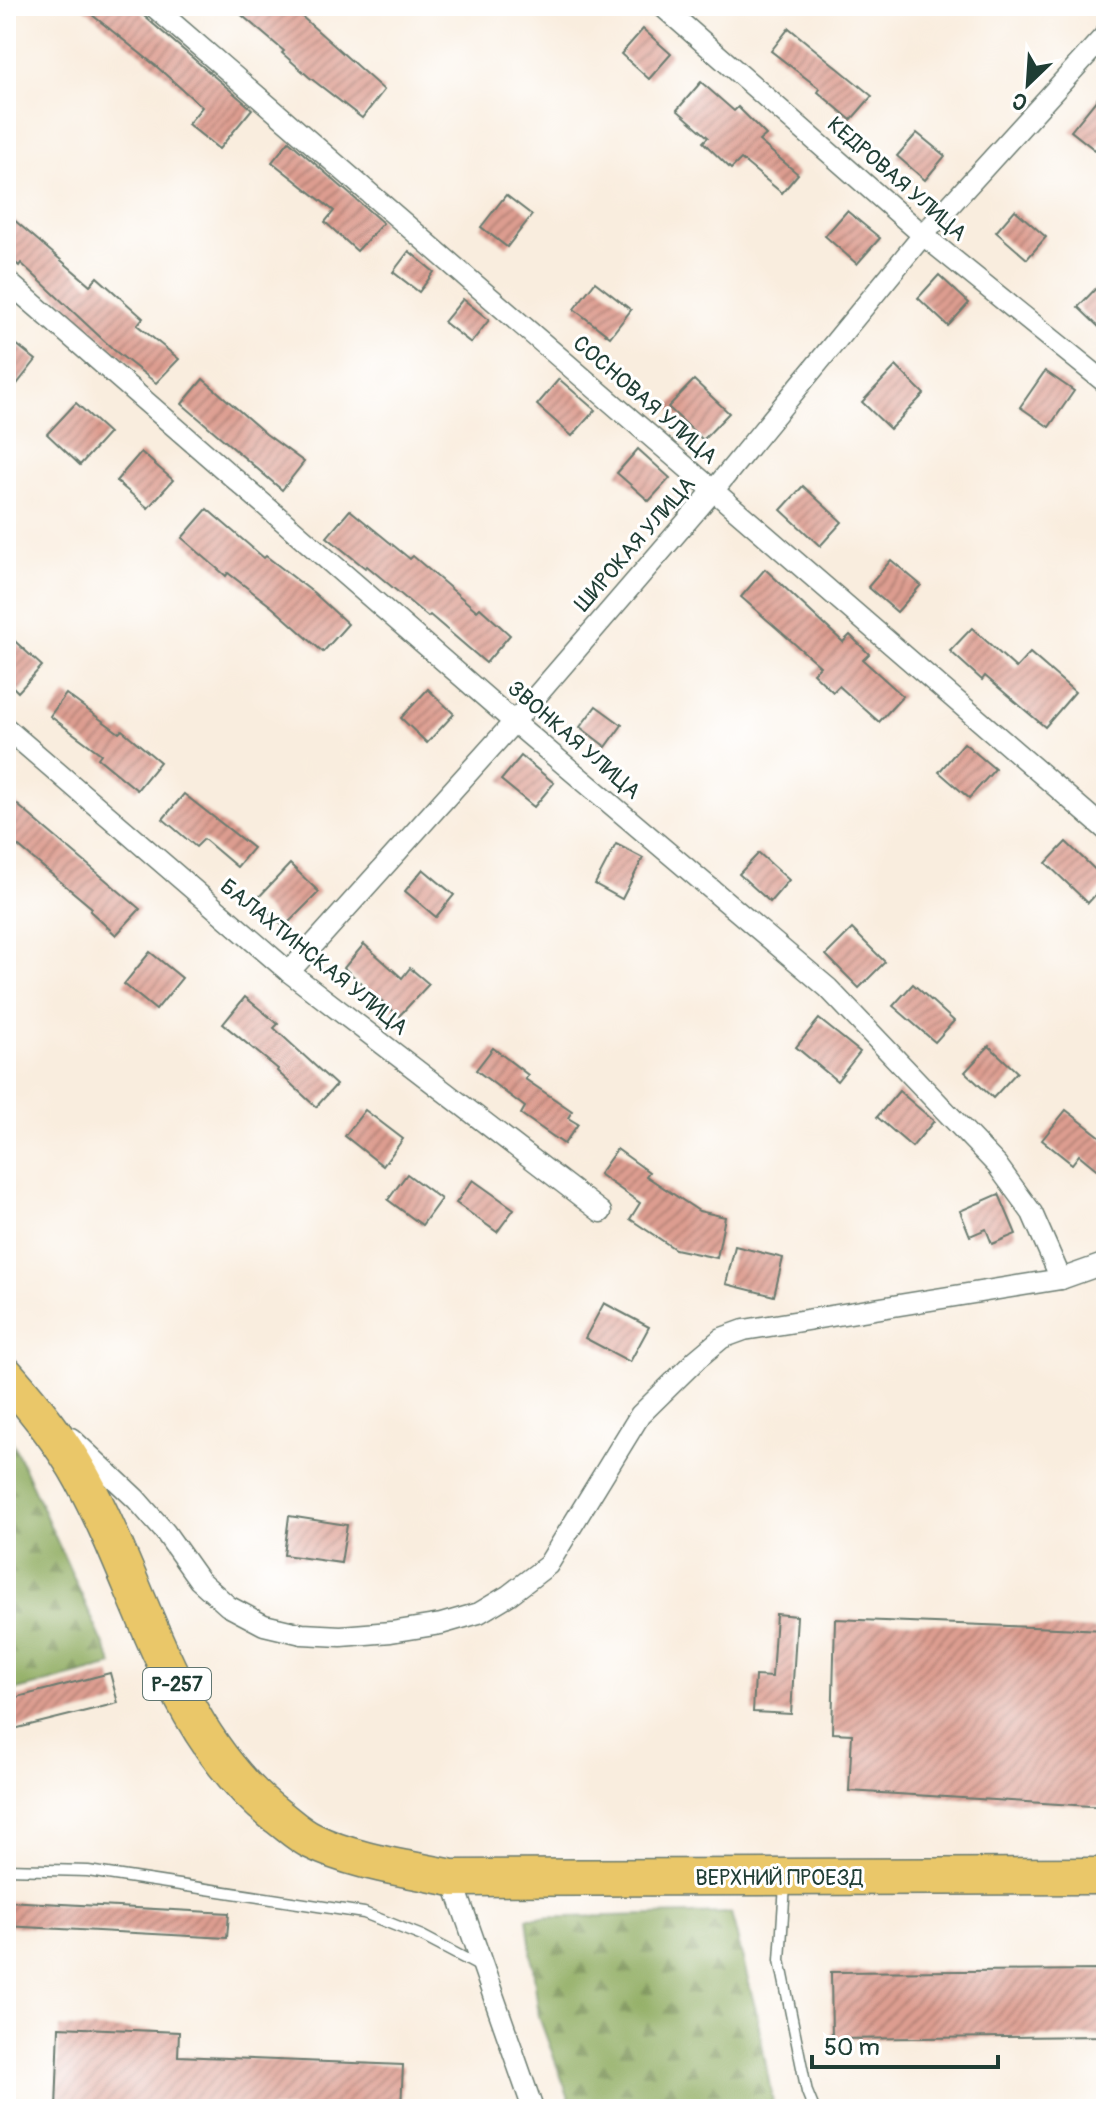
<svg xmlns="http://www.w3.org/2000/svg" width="1112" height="2115" font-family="Pangolin,sans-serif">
<defs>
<pattern id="forest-firs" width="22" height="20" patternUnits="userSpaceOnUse" patternTransform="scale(2)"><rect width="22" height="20" fill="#8fac60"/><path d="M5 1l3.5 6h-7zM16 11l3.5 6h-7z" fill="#748d50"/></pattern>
<pattern id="building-hatch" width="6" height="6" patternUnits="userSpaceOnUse" patternTransform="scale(2)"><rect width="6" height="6" fill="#dd9d90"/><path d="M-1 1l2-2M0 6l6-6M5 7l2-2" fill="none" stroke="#b38176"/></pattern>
</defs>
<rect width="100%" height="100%" fill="#fff"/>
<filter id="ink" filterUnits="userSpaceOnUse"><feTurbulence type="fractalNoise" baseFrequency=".0125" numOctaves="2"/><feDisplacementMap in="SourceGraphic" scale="16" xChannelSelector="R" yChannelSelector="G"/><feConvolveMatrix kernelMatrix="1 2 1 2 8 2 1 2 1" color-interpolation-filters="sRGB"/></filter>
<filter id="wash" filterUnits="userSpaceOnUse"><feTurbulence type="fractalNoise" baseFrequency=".006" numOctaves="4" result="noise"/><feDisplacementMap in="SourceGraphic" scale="32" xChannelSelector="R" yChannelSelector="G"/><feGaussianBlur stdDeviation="1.8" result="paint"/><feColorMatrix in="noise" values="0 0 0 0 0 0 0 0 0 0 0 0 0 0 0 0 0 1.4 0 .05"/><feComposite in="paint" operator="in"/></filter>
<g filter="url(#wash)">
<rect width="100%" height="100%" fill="#f9edde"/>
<g fill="url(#forest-firs)" stroke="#57744a" stroke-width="2">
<path d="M 6,1428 L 113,1665 L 6,1693 Z"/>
<path d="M 731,1913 L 756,2011 L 774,2109 L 573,2109 L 539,2017 L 527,1918 Z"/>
</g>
<g id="blocks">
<g fill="url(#building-hatch)">
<path d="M 81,6 L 137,6 L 144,16 L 252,109 L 219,149 L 188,124 L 202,107 L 156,66 Z"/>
<path d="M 231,6 L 290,6 L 384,90 L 362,118 L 309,77 L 282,53 L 284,51 Z"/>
<path d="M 789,28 L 872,96 L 851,120 L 818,92 L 820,89 L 771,51 Z"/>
<path d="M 643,29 L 671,54 L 649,79 L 621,54 Z"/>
<path d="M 701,82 L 734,111 L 738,107 L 766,135 L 759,141 L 798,174 L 782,193 L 741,159 L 731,169 L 703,142 L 708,137 L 677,110 Z"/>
<path d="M 1106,88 L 1106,137 L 1095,150 L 1071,131 Z"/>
<path d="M 917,133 L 945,156 L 925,180 L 897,156 Z"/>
<path d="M 289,141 L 383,223 L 357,251 L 325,222 L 334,211 L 272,162 Z"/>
<path d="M 506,195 L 532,215 L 507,247 L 481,227 Z"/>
<path d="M 1015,210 L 1046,237 L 1027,259 L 996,232 Z"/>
<path d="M 847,211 L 880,238 L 857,264 L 825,236 Z"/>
<path d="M 6,213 L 90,285 L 97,277 L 143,318 L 137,325 L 179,359 L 156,383 L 114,350 L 21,263 L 19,266 L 6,254 Z"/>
<path d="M 409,251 L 434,272 L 419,292 L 393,272 Z"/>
<path d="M 939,275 L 969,303 L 948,326 L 918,298 Z"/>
<path d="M 1106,278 L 1106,334 L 1078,307 Z"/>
<path d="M 595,282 L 631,310 L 610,337 L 574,309 Z"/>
<path d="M 463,299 L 489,320 L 471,343 L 444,322 Z"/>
<path d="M 6,336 L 36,360 L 6,398 Z"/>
<path d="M 896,366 L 924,394 L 890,429 L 862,402 Z"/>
<path d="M 1045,371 L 1074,391 L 1049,427 L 1020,407 Z"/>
<path d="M 203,379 L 266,434 L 304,462 L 282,490 L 182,404 Z"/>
<path d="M 559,379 L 595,410 L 572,436 L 537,405 Z"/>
<path d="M 694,380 L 729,413 L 703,440 L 668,407 Z"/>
<path d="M 76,403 L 109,433 L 80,465 L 47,434 Z"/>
<path d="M 638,449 L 670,478 L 649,501 L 617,473 Z"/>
<path d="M 141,452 L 173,480 L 148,508 L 116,481 Z"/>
<path d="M 803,486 L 842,522 L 820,546 L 781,510 Z"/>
<path d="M 207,509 L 264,558 L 266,556 L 314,593 L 348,624 L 323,652 L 272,607 L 228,573 L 226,576 L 182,538 Z"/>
<path d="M 350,510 L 410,559 L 413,556 L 477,611 L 480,608 L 510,635 L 486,663 L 430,615 L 428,617 L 367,566 L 365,568 L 327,537 Z"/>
<path d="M 891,560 L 921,585 L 897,612 L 868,587 Z"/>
<path d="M 765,569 L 843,642 L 850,635 L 869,654 L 863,660 L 903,696 L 879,722 L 839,686 L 833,692 L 813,673 L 820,666 L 741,597 Z"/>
<path d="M 972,628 L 1016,668 L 1030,653 L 1075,692 L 1045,727 L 985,676 L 982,680 L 950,651 Z"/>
<path d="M 6,633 L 42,666 L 18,692 L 6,680 Z"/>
<path d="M 428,689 L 454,714 L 427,743 L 401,718 Z"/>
<path d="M 66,694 L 119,733 L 122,730 L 160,762 L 137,790 L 98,758 L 101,754 L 50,716 Z"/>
<path d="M 596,706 L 622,725 L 606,747 L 580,727 Z"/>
<path d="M 964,743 L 995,769 L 969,798 L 939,772 Z"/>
<path d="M 521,756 L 554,783 L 534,807 L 501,780 Z"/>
<path d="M 184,794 L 253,848 L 237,867 L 204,839 L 196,847 L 163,819 Z"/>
<path d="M 6,795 L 140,909 L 116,935 L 90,911 L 92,908 L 6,836 Z"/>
<path d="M 1066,842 L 1106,880 L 1106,883 L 1088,903 L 1046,863 Z"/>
<path d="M 616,844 L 643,858 L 622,899 L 595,884 Z"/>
<path d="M 759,853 L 789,880 L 770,902 L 739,874 Z"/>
<path d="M 290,864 L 319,892 L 284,927 L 256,900 Z"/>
<path d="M 423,869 L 454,895 L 436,917 L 405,891 Z"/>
<path d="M 852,929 L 885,962 L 859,988 L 826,955 Z"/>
<path d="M 364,944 L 402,978 L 410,968 L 429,984 L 399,1016 L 344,968 Z"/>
<path d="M 150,952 L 182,978 L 156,1010 L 124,984 Z"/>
<path d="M 913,984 L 954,1021 L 935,1042 L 893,1006 Z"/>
<path d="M 245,997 L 278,1024 L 274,1028 L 336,1085 L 316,1107 L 277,1071 L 278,1069 L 223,1024 Z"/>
<path d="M 819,1019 L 860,1052 L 837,1081 L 796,1047 Z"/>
<path d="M 989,1046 L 1017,1072 L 993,1098 L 965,1072 Z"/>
<path d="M 493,1048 L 528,1075 L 525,1079 L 572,1111 L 568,1118 L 578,1124 L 564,1144 L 521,1114 L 525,1107 L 476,1070 Z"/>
<path d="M 899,1091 L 934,1121 L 912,1147 L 877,1117 Z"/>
<path d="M 365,1110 L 403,1139 L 383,1166 L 345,1136 Z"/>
<path d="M 1066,1110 L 1106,1141 L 1106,1177 L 1079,1155 L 1072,1164 L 1042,1140 Z"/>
<path d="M 617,1149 L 649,1172 L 646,1176 L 699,1211 L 725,1217 L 717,1258 L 675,1249 L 630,1219 L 640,1203 L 599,1174 Z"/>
<path d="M 407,1174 L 441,1199 L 422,1225 L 388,1200 Z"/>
<path d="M 473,1180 L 514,1209 L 497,1232 L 456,1203 Z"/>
<path d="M 999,1194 L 1016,1234 L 992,1244 L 986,1229 L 970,1236 L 960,1211 Z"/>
<path d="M 735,1246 L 783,1258 L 774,1296 L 726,1284 Z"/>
<path d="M 604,1303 L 649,1327 L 630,1362 L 585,1338 Z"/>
<path d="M 289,1516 L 347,1525 L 341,1563 L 284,1555 Z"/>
<path d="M 776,1614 L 797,1616 L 791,1714 L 753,1712 L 755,1676 L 772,1677 Z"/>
<path d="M 835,1619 L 1106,1630 L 1106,1807 L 849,1791 L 852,1734 L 832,1733 Z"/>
<path d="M 110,1673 L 118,1703 L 6,1731 L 6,1700 Z"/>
<path d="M 6,1901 L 229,1913 L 227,1938 L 6,1926 Z"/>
<path d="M 1106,1970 L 1106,2036 L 832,2039 L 831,1972 Z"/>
<path d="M 59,2027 L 179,2032 L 178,2056 L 403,2065 L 401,2109 L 56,2109 Z"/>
</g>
</g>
</g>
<g filter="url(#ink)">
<use href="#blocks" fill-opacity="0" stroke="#6b7b70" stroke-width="2"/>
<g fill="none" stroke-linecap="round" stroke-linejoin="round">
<defs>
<g id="lane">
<path d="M 6,1869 L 88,1871 L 364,1913 L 422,1936 L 481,1967"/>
<path d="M 785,1885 L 780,1960 L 807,2092 L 814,2109"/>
</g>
<g id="street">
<path d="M 153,6 L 1106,830"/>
<path d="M 662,6 L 923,235 L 1106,383"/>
<path d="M 6,280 L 514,722 L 828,988 L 997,1165 L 1032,1213 L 1061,1279"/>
<path d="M 6,728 L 289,972 L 601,1212"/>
<path d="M 289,972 L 514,722 L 713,491 L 923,235 L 1106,34"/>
<path d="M 71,1438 L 136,1499 L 165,1532 L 199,1580 L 228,1606 L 264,1625 L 302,1634 L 341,1636 L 391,1632 L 441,1624 L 479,1613 L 509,1595 L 548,1565 L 640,1415 L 697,1359 L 722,1338 L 744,1330 L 1061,1279 L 1106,1263"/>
<path d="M 452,1878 L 533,2109"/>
</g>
<path id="highway" d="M 6,1375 C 34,1407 61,1440 82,1478 C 143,1589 172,1735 277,1816 C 288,1824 299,1835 312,1841 C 354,1862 406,1868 452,1878 L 1106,1876"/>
</defs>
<use href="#lane" stroke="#6b7b70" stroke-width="13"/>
<use href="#street" stroke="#6b7b70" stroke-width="23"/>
<use href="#highway" stroke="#6b7b70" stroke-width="39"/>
<use href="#lane" stroke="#fff" stroke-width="10"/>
<use href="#street" stroke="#fff" stroke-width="20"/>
<use href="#highway" stroke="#eac769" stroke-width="36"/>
</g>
</g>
<g text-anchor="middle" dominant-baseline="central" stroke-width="6" stroke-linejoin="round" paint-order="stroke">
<rect fill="#fff" stroke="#627771" stroke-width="2" x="143" y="1668" width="68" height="32" rx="6"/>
<g font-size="20" font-weight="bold" fill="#1f3d34">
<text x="177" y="1684">Р-257</text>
</g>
<g font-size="22" fill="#1f3d34" stroke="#fff">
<text transform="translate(897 179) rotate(41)">КЕДРОВАЯ УЛИЦА</text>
<text transform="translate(645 400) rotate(41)">СОСНОВАЯ УЛИЦА</text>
<text transform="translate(635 544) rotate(-49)">ШИРОКАЯ УЛИЦА</text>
<text transform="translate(574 740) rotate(41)">ЗВОНКАЯ УЛИЦА</text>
<text transform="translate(314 957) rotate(39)">БАЛАХТИНСКАЯ УЛИЦА</text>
<text x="779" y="1878">ВЕРХНИЙ ПРОЕЗД</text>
</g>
</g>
<rect width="1112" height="2115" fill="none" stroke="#fff" stroke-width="32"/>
<g transform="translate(1028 84) rotate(205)" stroke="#ffffff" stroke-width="6" paint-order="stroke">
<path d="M0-6L14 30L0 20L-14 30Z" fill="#1f3d34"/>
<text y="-12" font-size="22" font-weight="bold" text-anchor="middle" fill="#1f3d34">С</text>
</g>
<path d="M812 2055v12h186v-12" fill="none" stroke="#1f3d34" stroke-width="4"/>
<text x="824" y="2055" font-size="24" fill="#1f3d34" stroke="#ffffff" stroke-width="6" paint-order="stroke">50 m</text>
</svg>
